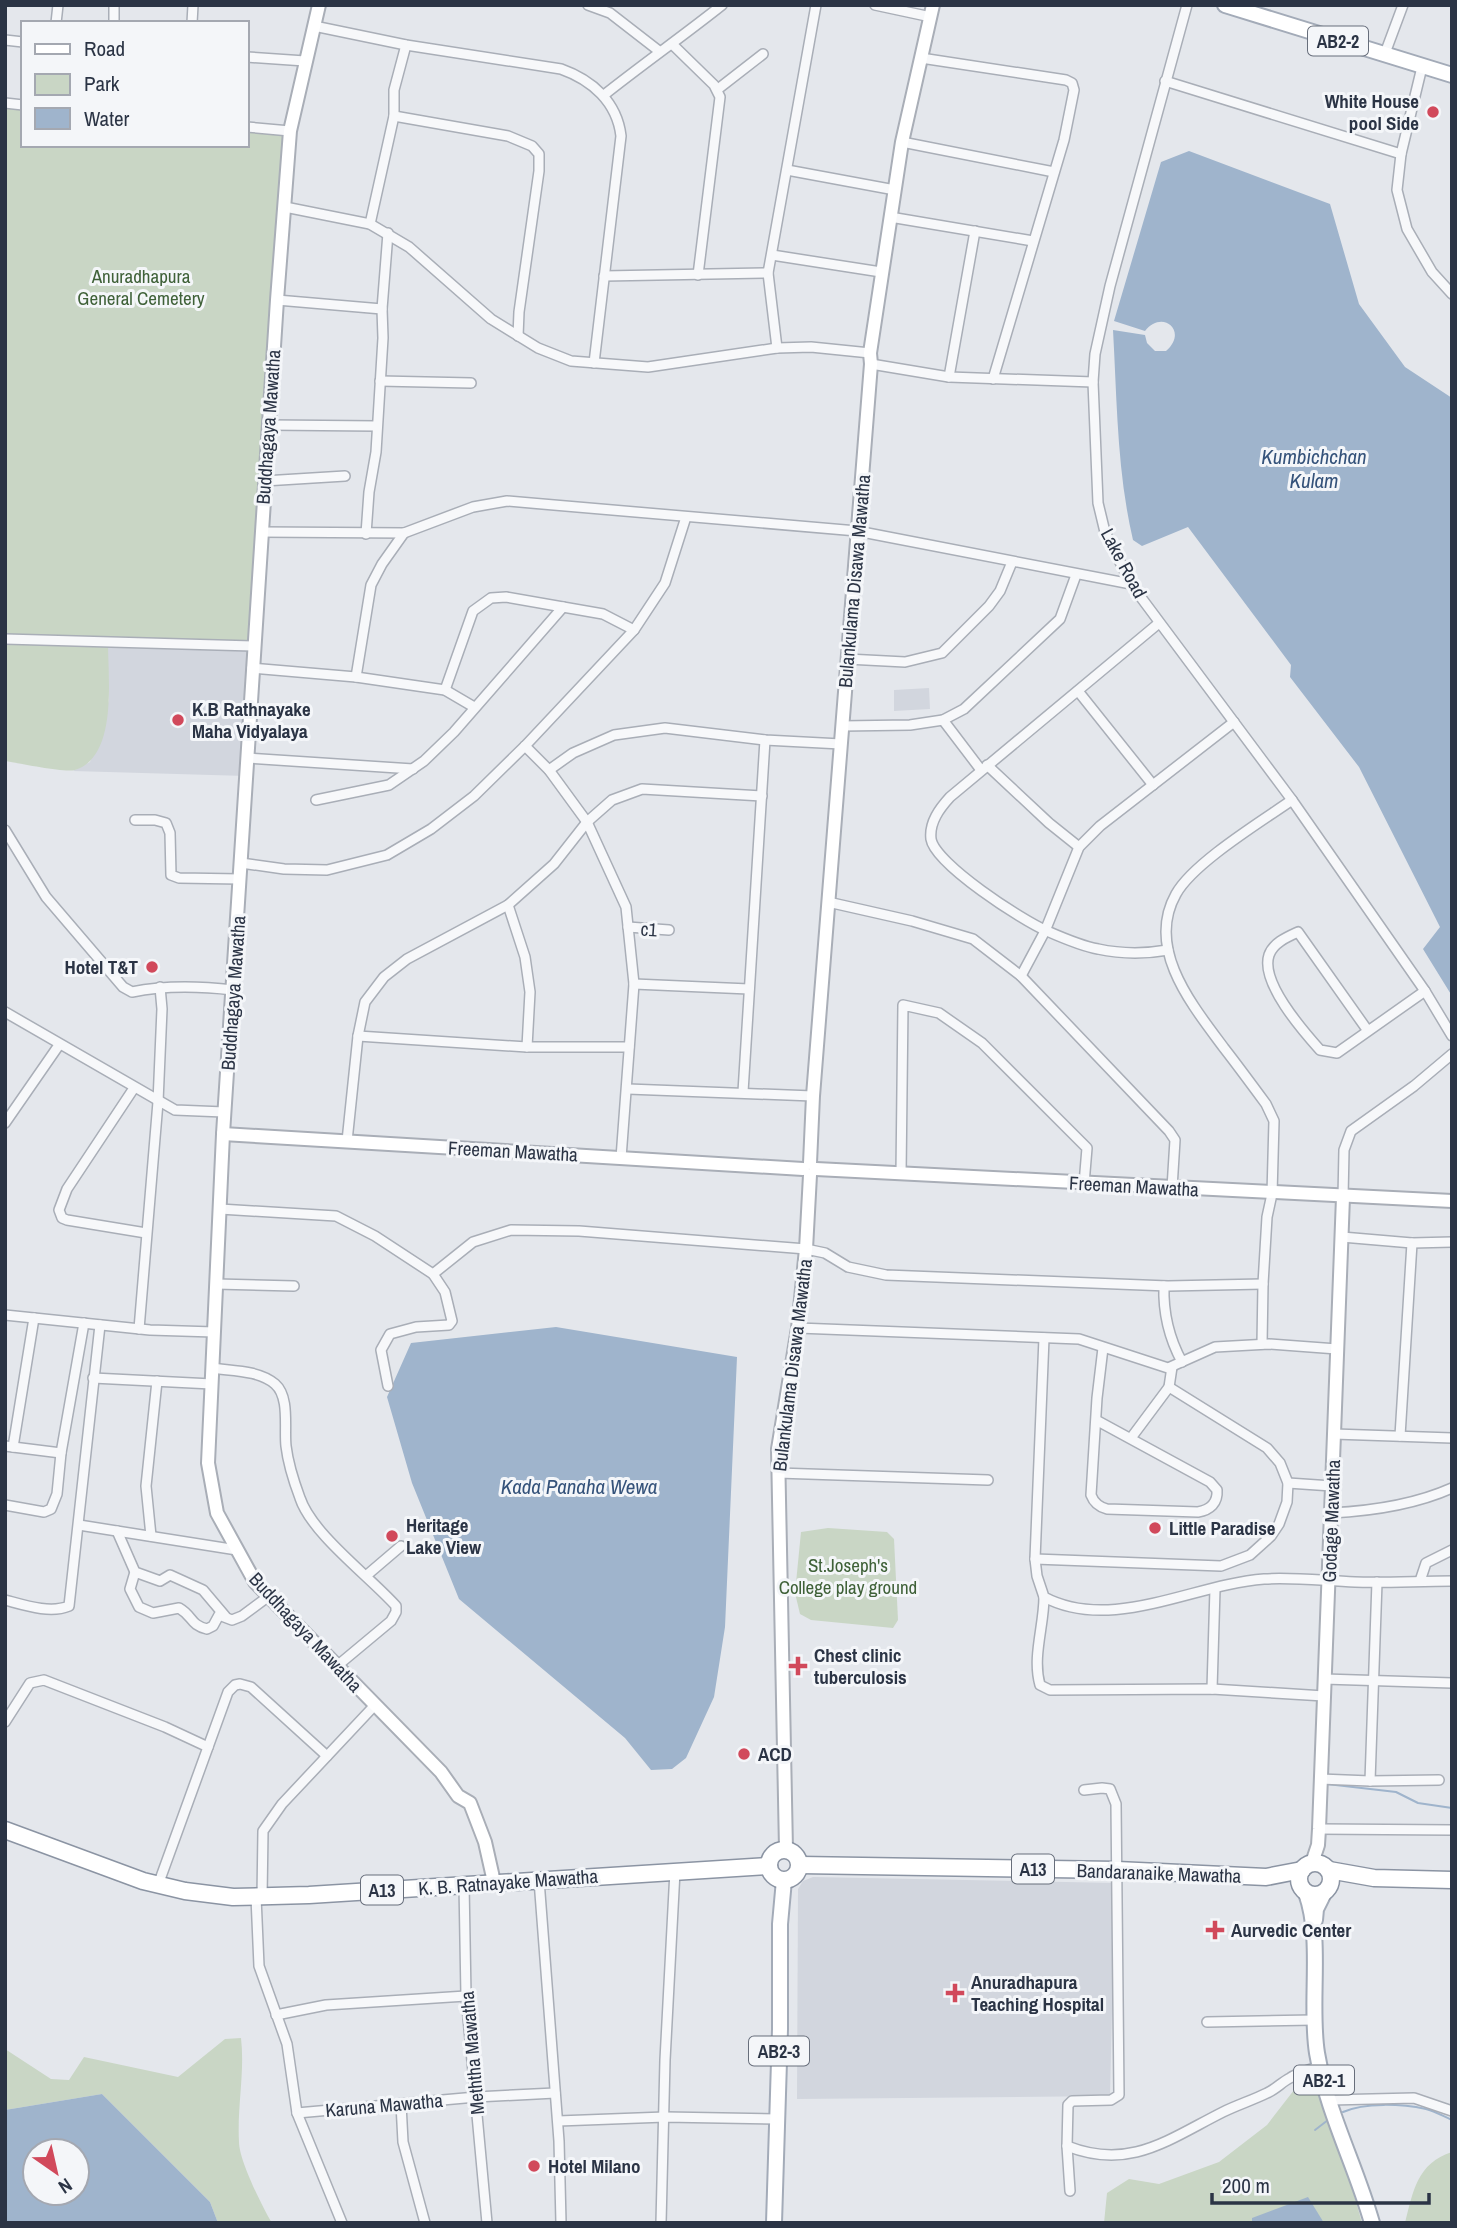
<svg xmlns="http://www.w3.org/2000/svg" width="1457" height="2228" font-family="'Archivo Narrow',sans-serif">
<rect width="100%" height="100%" fill="#e4e7ec"/>
<g fill="#d2d6de">
<path d="M 107,643 L 253,646 L 246,776 L 73,771 L 90,762 L 109,700 Z"/>
<path d="M 929,688 L 930,709 L 894,711 L 894,690 Z"/>
<path d="M 813,1877 L 1115,1883 L 1110,2096 L 797,2099 L 798,1889 L 803,1881 Z"/>
</g>
<g fill="#c9d6c5">
<path d="M 5,108 L 23,110 L 23,145 L 247,145 L 247,127 L 290,131 L 253,646 L 108,643 C 108,678 118,757 75,770 C 64,773 19,763 5,761 Z"/>
<path d="M 828,1528 L 887,1532 L 894,1539 L 898,1620 L 893,1628 L 811,1620 L 800,1614 L 795,1593 L 801,1532 Z"/>
<path d="M 241,2038 C 245,2072 237,2107 239,2142 C 239,2160 262,2206 272,2223 L 218,2223 L 210,2202 L 102,2094 L 5,2110 L 5,2049 L 51,2079 L 69,2080 L 84,2057 L 178,2077 L 225,2039 Z"/>
<path d="M 1301,2081 L 1316,2083 L 1345,2163 L 1362,2223 L 1104,2223 L 1107,2193 L 1129,2179 L 1159,2184 L 1219,2162 L 1267,2125 Z"/>
<path d="M 1452,2152 L 1452,2223 L 1405,2223 C 1413,2192 1417,2163 1452,2152 Z"/>
</g>
<g fill="#9fb4cc" fill-rule="evenodd">
<path d="M 1189,151 L 1330,204 L 1359,304 L 1405,367 L 1452,398 L 1452,996 L 1423,949 L 1440,927 L 1359,767 L 1290,677 L 1291,665 L 1188,527 L 1142,546 L 1133,540 C 1117,472 1117,400 1113,330 L 1145,335 L 1147,343 L 1155,351 L 1166,351 C 1189,331 1162,309 1145,331 L 1114,321 L 1161,162 Z"/>
<path d="M 556,1327 L 737,1357 L 725,1627 L 714,1697 L 686,1758 L 672,1769 L 651,1770 L 625,1738 L 459,1599 L 412,1483 L 387,1397 L 411,1343 Z"/>
<path d="M 102,2094 L 210,2202 L 218,2223 L 5,2223 L 5,2110 ZM 77,2151 L 77,2193 L 35,2193 L 35,2151 Z"/>
<path d="M 1308,2197 L 1324,2223 L 1252,2223 L 1252,2218 Z"/>
</g>
<g fill="none" stroke-linecap="round" stroke-linejoin="round">
<g stroke="#9fb4cc" stroke-width="2">
<path d="M 1327,1784 L 1396,1792 L 1418,1803 L 1452,1808"/>
<path d="M 1343,2112 C 1365,2102 1402,2104 1426,2109 C 1434,2111 1443,2116 1452,2120"/>
<path d="M 1315,2130 L 1328,2120"/>
</g>
<defs>
<g id="street">
<path d="M 588,5 L 610,13 L 659,51"/>
<path d="M 875,5 L 931,17"/>
<path d="M 1187,5 L 1110,286 L 1095,354 L 1093,382 L 1098,503 L 1105,532 L 1131,584 L 1292,800 L 1425,991 L 1452,1036"/>
<path d="M 56,23 L 58,5"/>
<path d="M 114,23 L 114,5"/>
<path d="M 192,23 L 193,5"/>
<path d="M 314,26 L 406,45 L 561,69 C 592,80 617,102 621,136 L 594,363"/>
<path d="M 5,40 L 23,42"/>
<path d="M 672,44 L 714,85 L 720,97 L 698,275"/>
<path d="M 1384,56 L 1403,5"/>
<path d="M 247,57 L 305,61"/>
<path d="M 921,58 L 1066,80 L 1072,83 L 1074,90 L 1064,140 L 993,379"/>
<path d="M 1422,67 L 1401,154 L 1397,190 L 1407,229 L 1432,272 L 1452,294"/>
<path d="M 1165,81 L 1401,154"/>
<path d="M 718,89 L 763,54"/>
<path d="M 604,95 C 643,64 683,36 722,5"/>
<path d="M 5,103 L 23,105"/>
<path d="M 394,116 L 508,136 L 532,146 L 539,154 L 539,171 L 519,312 L 518,336"/>
<path d="M 247,127 L 290,131"/>
<path d="M 902,142 L 1054,172"/>
<path d="M 787,170 L 895,190"/>
<path d="M 285,207 L 370,224 L 409,247 L 491,319 L 538,348 L 571,361 L 648,367 L 777,348 L 811,347 L 870,353"/>
<path d="M 890,217 L 1033,241"/>
<path d="M 370,224 L 394,116 L 394,90 L 406,45"/>
<path d="M 772,255 L 881,272"/>
<path d="M 604,276 L 768,273"/>
<path d="M 277,300 L 382,309"/>
<path d="M 777,348 L 768,273 L 816,5"/>
<path d="M 871,364 L 949,377 L 1093,382"/>
<path d="M 949,377 L 975,231"/>
<path d="M 380,381 L 471,383"/>
<path d="M 268,425 L 377,426"/>
<path d="M 264,481 L 345,476"/>
<path d="M 261,532 L 404,533 L 473,507 L 507,501 L 857,531 L 1131,584"/>
<path d="M 366,534 L 369,492 L 376,452 L 383,338 L 382,309 L 388,233"/>
<path d="M 1159,623 L 950,797 C 940,808 929,822 931,839 C 935,864 1023,921 1047,931 C 1063,938 1081,946 1098,949 C 1121,954 1145,954 1168,950"/>
<path d="M 5,639 L 253,646"/>
<path d="M 847,659 L 905,662 L 942,653 L 989,606 L 1000,591 L 1012,562"/>
<path d="M 252,668 L 356,677 L 445,690 L 474,707"/>
<path d="M 356,677 L 371,585 L 382,564 L 404,533"/>
<path d="M 445,690 L 473,611 L 491,598 L 506,597 L 603,614 L 634,630"/>
<path d="M 1078,691 L 1153,785"/>
<path d="M 943,720 L 981,770"/>
<path d="M 842,726 L 910,725 L 943,720 L 964,709 L 1060,619 L 1076,575"/>
<path d="M 525,746 L 549,770 L 587,822 L 626,907 L 634,984 L 621,1158"/>
<path d="M 247,758 L 413,769"/>
<path d="M 987,765 L 1049,823 L 1079,847"/>
<path d="M 549,770 L 573,753 L 614,735 L 665,728 L 765,740 L 841,744"/>
<path d="M 316,800 L 389,785 L 424,761 L 454,732 L 563,607"/>
<path d="M 135,820 L 155,820 L 166,823 L 170,833 L 171,875 L 179,878 L 240,879"/>
<path d="M 5,830 L 46,897 L 123,987 L 132,992 C 166,985 198,986 233,990"/>
<path d="M 241,863 L 284,869 L 327,870 L 387,855 L 431,829 L 474,796 L 525,746 L 634,630 L 665,583 L 686,517"/>
<path d="M 828,902 L 912,921 L 973,939 L 1021,976 L 1169,1131 L 1175,1140 L 1172,1188"/>
<path d="M 508,905 L 525,957 L 530,992 L 527,1047"/>
<path d="M 628,927 L 669,930"/>
<path d="M 1021,976 L 1045,931 L 1079,847 L 1100,826 L 1234,722"/>
<path d="M 634,984 L 749,989"/>
<path d="M 5,1012 L 175,1110 L 224,1112"/>
<path d="M 1368,1031 L 1298,932 C 1287,937 1273,943 1269,955 C 1260,982 1303,1031 1320,1050 L 1337,1053 L 1425,991"/>
<path d="M 358,1036 L 527,1047 L 629,1047"/>
<path d="M 134,1088 L 67,1189 L 59,1210 L 62,1218 L 67,1220 L 146,1233"/>
<path d="M 628,1089 L 813,1096"/>
<path d="M 743,1092 L 765,740"/>
<path d="M 5,1123 L 59,1045"/>
<path d="M 347,1141 L 358,1036 L 365,1002 L 384,977 L 407,959 L 508,905 L 554,864 L 587,822 L 612,800 L 642,789 L 762,796"/>
<path d="M 901,1174 L 903,1005 L 939,1013 L 982,1043 L 1087,1148 L 1084,1184"/>
<path d="M 1343,1197 L 1344,1150 L 1351,1131 L 1414,1086 L 1452,1054"/>
<path d="M 220,1209 L 336,1216 L 375,1236 L 433,1274 L 473,1242 L 511,1230 L 579,1231 L 806,1249 L 825,1253 L 848,1267 L 886,1275 L 1168,1286 L 1263,1284"/>
<path d="M 1342,1237 L 1412,1243 L 1452,1242"/>
<path d="M 216,1284 L 294,1286"/>
<path d="M 1164,1286 C 1163,1314 1169,1338 1182,1362"/>
<path d="M 5,1315 L 150,1330 L 214,1332"/>
<path d="M 798,1328 L 1079,1339 L 1168,1368 L 1215,1347 L 1269,1344 L 1337,1349"/>
<path d="M 139,1329 L 158,1102 L 162,1009 L 160,987"/>
<path d="M 1044,1338 L 1035,1559 L 1037,1576 L 1044,1597 C 1112,1633 1194,1584 1264,1579 C 1294,1577 1325,1581 1355,1582 C 1387,1583 1419,1581 1452,1581"/>
<path d="M 1262,1344 L 1263,1284 L 1267,1217 L 1272,1194 L 1274,1121 L 1266,1104 C 1252,1085 1238,1066 1224,1048 C 1193,1006 1145,949 1176,894 C 1193,863 1262,821 1292,800"/>
<path d="M 212,1368 C 231,1371 259,1370 275,1384 C 290,1397 284,1428 286,1446 C 288,1463 294,1482 300,1498 C 312,1534 369,1576 396,1606 L 396,1612 L 391,1621 L 337,1666"/>
<path d="M 93,1378 L 212,1384"/>
<path d="M 388,1386 L 381,1350 L 390,1334 L 416,1327 L 449,1325 L 452,1321 L 445,1292 L 433,1274"/>
<path d="M 1096,1420 L 1210,1482 L 1217,1490 C 1218,1503 1210,1510 1198,1512 L 1107,1509 C 1099,1507 1094,1503 1091,1495 L 1097,1398 L 1103,1348"/>
<path d="M 1334,1434 L 1452,1438"/>
<path d="M 1400,1436 L 1412,1243"/>
<path d="M 1131,1438 L 1169,1387 L 1172,1367"/>
<path d="M 5,1446 L 61,1453"/>
<path d="M 13,1447 L 34,1318"/>
<path d="M 778,1473 L 988,1480"/>
<path d="M 1288,1483 L 1332,1486"/>
<path d="M 5,1505 L 44,1512 L 51,1509 L 57,1494 L 61,1453 L 84,1323"/>
<path d="M 1331,1513 C 1371,1511 1414,1505 1452,1488"/>
<path d="M 79,1525 L 237,1550"/>
<path d="M 117,1531 L 135,1572 L 160,1581 L 170,1575 L 203,1590 L 225,1616"/>
<path d="M 151,1536 L 146,1486 L 157,1381"/>
<path d="M 1035,1559 L 1221,1566 L 1250,1555 L 1271,1536 L 1279,1524 L 1287,1502 L 1288,1483 L 1280,1463 L 1267,1448 L 1169,1387"/>
<path d="M 135,1572 L 130,1589 L 139,1607 L 153,1613 L 179,1608 C 193,1616 190,1625 207,1629 L 213,1626 L 219,1615 L 232,1620 L 242,1616 L 269,1596"/>
<path d="M 367,1575 L 401,1546"/>
<path d="M 1420,1581 L 1426,1563 L 1452,1550"/>
<path d="M 1044,1597 C 1044,1626 1032,1657 1040,1685 L 1050,1690 L 1212,1689 L 1324,1696"/>
<path d="M 5,1600 C 24,1605 50,1614 69,1606 L 100,1325"/>
<path d="M 1324,1679 L 1452,1683"/>
<path d="M 1212,1689 L 1215,1589"/>
<path d="M 5,1722 L 30,1683 L 44,1680 L 165,1727 L 208,1747"/>
<path d="M 1320,1779 L 1370,1781 L 1439,1780"/>
<path d="M 1370,1781 L 1377,1582"/>
<path d="M 1319,1829 L 1452,1830"/>
<path d="M 539,1880 L 559,2141 L 561,2223"/>
<path d="M 464,1884 L 466,1996 L 487,2223"/>
<path d="M 158,1885 L 228,1692 L 235,1685 L 240,1684 L 251,1687 L 327,1756"/>
<path d="M 256,1897 L 259,1966 L 287,2044 L 297,2113 L 342,2223"/>
<path d="M 262,1897 L 263,1831 L 282,1804 L 375,1705"/>
<path d="M 276,2015 L 326,2005 L 466,1996"/>
<path d="M 1207,2022 L 1314,2020"/>
<path d="M 1330,2100 L 1414,2098 L 1452,2111"/>
<path d="M 401,2104 L 403,2142 L 425,2223"/>
<path d="M 297,2113 L 476,2097 L 555,2093"/>
<path d="M 558,2121 L 665,2117 L 778,2119"/>
<path d="M 1067,2146 C 1130,2171 1169,2139 1223,2112 C 1237,2105 1253,2100 1267,2093 C 1276,2089 1282,2082 1290,2078 C 1299,2072 1310,2070 1320,2066"/>
<path d="M 1070,2191 L 1067,2146 L 1068,2105 L 1072,2101 L 1111,2100 L 1119,2095 L 1116,1804 L 1110,1789 L 1102,1788 L 1084,1790"/>
<path d="M 661,2223 L 665,2060 L 675,1871"/>
</g>
<g id="secondary">
<path d="M 319,5 L 290,131 L 277,300 L 223,1134 L 208,1463 L 217,1513 L 255,1582 L 441,1772 L 458,1796 L 470,1803 L 485,1842 L 494,1882"/>
<path d="M 223,1134 L 803,1169"/>
<path d="M 810,1163 L 813,1096 L 871,364 L 870,353 L 902,142 L 933,5"/>
<path d="M 816,1169 L 1452,1201"/>
<path d="M 786,1849 L 778,1449 L 798,1328 L 806,1249 L 810,1175"/>
<path d="M 1312,1863 L 1318,1845 L 1319,1829 L 1343,1197"/>
</g>
<g id="primary">
<path d="M 1225,5 L 1452,75"/>
<path d="M 1306,1893 C 1323,1940 1309,2003 1317,2053 C 1327,2112 1356,2166 1372,2223"/>
<path d="M 1315,1920 L 1316,1909 L 1324,1893"/>
<path d="M 774,2223 L 780,2029 L 780,1924 L 784,1880"/>
</g>
<g id="highway">
<path d="M 5,1830 L 143,1881 L 185,1891 L 233,1897 L 309,1895 L 769,1866"/>
<circle cx="784" cy="1865" r="15"/>
<circle cx="1315" cy="1879" r="16"/>
<path d="M 800,1865 L 1117,1870 L 1266,1877 L 1302,1870"/>
<path d="M 1329,1870 L 1374,1878 L 1452,1880"/>
</g>
</defs>
<use href="#street" stroke="#a9aeb7" stroke-width="12"/>
<use href="#secondary" stroke="#a9aeb7" stroke-width="16"/>
<use href="#primary" stroke="#a3abb8" stroke-width="18"/>
<use href="#highway" stroke="#8b94a3" stroke-width="19"/>
<use href="#street" stroke="#f7f8fa" stroke-width="9"/>
<use href="#secondary" stroke="#fff" stroke-width="12"/>
<use href="#primary" stroke="#fff" stroke-width="14"/>
<use href="#highway" stroke="#fff" stroke-width="16"/>
</g>
<g fill="#d1495b" stroke="#f4f6f9" stroke-width="2.5">
<circle cx="1433" cy="112" r="7"/>
<circle cx="178" cy="720" r="7"/>
<circle cx="152" cy="967" r="7"/>
<circle cx="1155" cy="1528" r="7"/>
<circle cx="392" cy="1536" r="7"/>
<path d="M794.5 1655.5h7v7h7v7h-7v7h-7v-7h-7v-7h7z"/>
<circle cx="744" cy="1754" r="7"/>
<path d="M1211.5 1919.5h7v7h7v7h-7v7h-7v-7h-7v-7h7z"/>
<path d="M951.5 1982.5h7v7h7v7h-7v7h-7v-7h-7v-7h7z"/>
<circle cx="534" cy="2166" r="7"/>
</g>
<g text-anchor="middle" dominant-baseline="central" stroke-width="6" stroke-linejoin="round" paint-order="stroke">
<g fill="#f4f6f9" stroke="#676e7b" stroke-width="2">
<rect x="1308" y="26.5" width="60" height="29" rx="5"/>
<rect x="1012" y="1854.5" width="42" height="29" rx="5"/>
<rect x="361" y="1875.5" width="42" height="29" rx="5"/>
<rect x="749" y="2036.5" width="60" height="29" rx="5"/>
<rect x="1294" y="2065.5" width="60" height="29" rx="5"/>
</g>
<g font-size="18" font-weight="bold" fill="#2b3445">
<text x="1338" y="41">AB2-2</text>
<text x="1033" y="1869">A13</text>
<text x="382" y="1890">A13</text>
<text x="779" y="2051">AB2-3</text>
<text x="1324" y="2080">AB2-1</text>
</g>
<g font-size="19" font-weight="bold" fill="#2b3445" stroke="#f4f6f9" text-anchor="start">
<text x="1419" y="101" text-anchor="end">White House<tspan x="1419" dy="22">pool Side</tspan></text>
<text x="192" y="709">K.B Rathnayake<tspan x="192" dy="22">Maha Vidyalaya</tspan></text>
<text x="138" y="967" text-anchor="end">Hotel T&amp;T</text>
<text x="406" y="1525">Heritage<tspan x="406" dy="22">Lake View</tspan></text>
<text x="1169" y="1528">Little Paradise</text>
<text x="814" y="1655">Chest clinic<tspan x="814" dy="22">tuberculosis</tspan></text>
<text x="758" y="1754">ACD</text>
<text x="1231" y="1930">Aurvedic Center</text>
<text x="971" y="1982">Anuradhapura<tspan x="971" dy="22">Teaching Hospital</tspan></text>
<text x="548" y="2166">Hotel Milano</text>
</g>
<g font-size="19" fill="#3f6138" stroke="#f4f6f9">
<text x="141" y="276">Anuradhapura<tspan x="141" dy="22">General Cemetery</tspan></text>
<text x="848" y="1565">St.Joseph's<tspan x="848" dy="22">College play ground</tspan></text>
</g>
<g font-size="19" fill="#2b3445" stroke="#f4f6f9">
<text transform="translate(268 427) rotate(-86)">Buddhagaya Mawatha</text>
<text transform="translate(1124 563) rotate(62)">Lake Road</text>
<text transform="translate(854 581) rotate(-85)">Bulankulama Disawa Mawatha</text>
<text transform="translate(649 929) rotate(4)">c1</text>
<text transform="translate(233 993) rotate(-86)">Buddhagaya Mawatha</text>
<text transform="translate(513 1151) rotate(3)">Freeman Mawatha</text>
<text transform="translate(1134 1186) rotate(3)">Freeman Mawatha</text>
<text transform="translate(792 1365) rotate(-83)">Bulankulama Disawa Mawatha</text>
<text transform="translate(1331 1521) rotate(-88)">Godage Mawatha</text>
<text transform="translate(306 1632) rotate(47)">Buddhagaya Mawatha</text>
<text transform="translate(1159 1873) rotate(2)">Bandaranaike Mawatha</text>
<text transform="translate(508 1882) rotate(-4)">K. B. Ratnayake Mawatha</text>
<text transform="translate(472 2053) rotate(-95)">Meththa Mawatha</text>
<text transform="translate(384 2105) rotate(-5)">Karuna Mawatha</text>
</g>
<g font-size="21" font-style="italic" fill="#34527a" stroke="#f4f6f9">
<text x="1314" y="456">Kumbichchan<tspan x="1314" dy="24">Kulam</tspan></text>
<text x="579" y="1486">Kada Panaha Wewa</text>
</g>
</g>
<rect width="1457" height="2228" fill="none" stroke="#2b3445" stroke-width="14"/>
<rect x="21" y="21" width="228" height="126" fill="#f4f6f9" stroke="#a4a8b1" stroke-width="2"/>
<rect x="35" y="44" width="35" height="10" fill="#ffffff" stroke="#a4a8b1" stroke-width="2"/>
<text x="84" y="56" font-size="21" fill="#2b3445">Road</text>
<rect x="35" y="74" width="35" height="21" fill="#c9d6c5" stroke="#a4a8b1" stroke-width="2"/>
<text x="84" y="91" font-size="21" fill="#2b3445">Park</text>
<rect x="35" y="108" width="35" height="21" fill="#9fb4cc" stroke="#a4a8b1" stroke-width="2"/>
<text x="84" y="126" font-size="21" fill="#2b3445">Water</text>
<g transform="translate(56 2172) rotate(146)"><circle r="33" fill="#f4f6f9" stroke="#a4a8b1" stroke-width="2"/>
<path d="M0-5L12 26L0 18L-12 26Z" fill="#d1495b"/>
<text y="-10" font-size="19" font-weight="bold" text-anchor="middle" fill="#2b3445">N</text>
</g>
<path d="M1212 2193v10h217v-10" fill="none" stroke="#2b3445" stroke-width="3.5"/>
<text x="1222" y="2193" font-size="21" fill="#2b3445" stroke="#f4f6f9" stroke-width="5" paint-order="stroke">200 m</text>
</svg>
